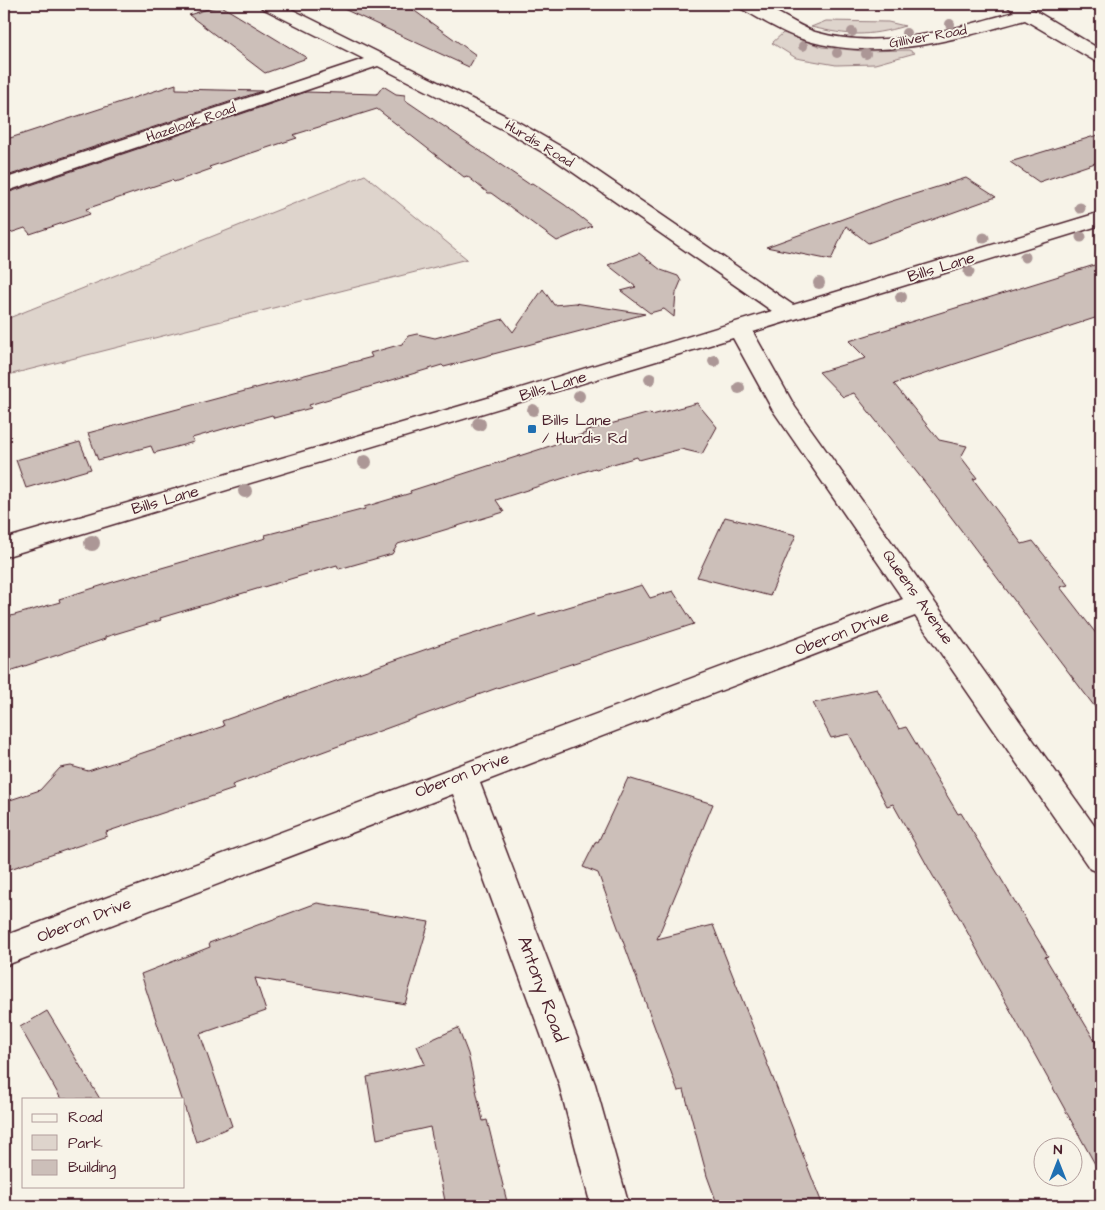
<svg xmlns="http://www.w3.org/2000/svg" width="1105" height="1210" font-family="'Architects Daughter',sans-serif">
<rect width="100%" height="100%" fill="#f7f3e8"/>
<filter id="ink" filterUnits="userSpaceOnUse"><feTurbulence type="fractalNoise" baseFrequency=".02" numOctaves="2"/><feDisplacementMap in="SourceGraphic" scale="10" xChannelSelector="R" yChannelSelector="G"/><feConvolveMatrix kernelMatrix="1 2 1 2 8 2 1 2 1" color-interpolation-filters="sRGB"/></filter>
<g filter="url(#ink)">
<g fill="#ded4cc" stroke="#947a7c">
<path d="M 826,21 L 888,22 L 905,26 C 866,37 850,36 811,27 Z"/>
<path d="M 783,33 L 822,47 L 863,51 L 909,50 L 915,53 L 875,64 L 836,65 L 796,58 L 772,43 Z"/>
<path d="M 365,175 L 467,259 L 4,376 L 4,320 Z"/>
</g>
<g fill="#ccbfb9" stroke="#4a1f2b">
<path d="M 333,4 L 405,4 L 476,55 L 469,67 Z"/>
<path d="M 220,5 L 307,58 L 265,73 L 189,15 Z"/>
<path d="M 176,84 L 176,89 L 262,91 L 4,177 L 4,140 Z"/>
<path d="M 383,86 L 396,94 L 405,95 L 405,100 L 529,184 L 532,183 L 565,205 L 592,226 L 557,241 L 491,193 L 488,193 L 467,176 L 464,177 L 377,109 L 293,135 L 297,138 L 209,167 L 211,169 L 174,182 L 172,180 L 86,209 L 90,214 L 30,234 L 25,228 L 4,235 L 4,194 L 306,92 L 377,94 Z"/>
<path d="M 1101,134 L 1101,161 L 1039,182 L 1010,162 Z"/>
<path d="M 966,178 L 996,197 L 868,243 L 846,226 L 831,260 L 766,247 L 889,202 Z"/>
<path d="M 639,253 L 661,270 L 678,276 L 681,281 L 676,293 L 674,317 L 664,309 L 650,313 L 621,291 L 636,287 L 608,265 Z"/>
<path d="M 1101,263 L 1101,316 L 894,384 L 939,440 L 967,446 L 961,457 L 977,478 L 973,479 L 1022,544 L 1033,541 L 1068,585 L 1060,587 L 1101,640 L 1101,715 L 930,489 L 854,393 L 843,397 L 819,372 L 866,358 L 849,341 Z"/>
<path d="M 543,289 L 554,305 L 575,303 L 645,314 L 444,367 L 442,365 L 309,405 L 311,408 L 274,418 L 272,415 L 192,438 L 194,442 L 154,453 L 151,446 L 98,460 L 88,433 L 372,357 L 370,353 L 402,344 L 408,336 L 417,334 L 435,338 L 503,319 L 513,332 Z"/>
<path d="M 697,403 L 717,427 L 702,454 L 681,449 L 639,460 L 637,457 L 596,469 L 595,468 L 496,500 L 504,512 L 398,544 L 392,554 L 339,569 L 337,565 L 160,618 L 161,620 L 105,637 L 105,639 L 4,673 L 4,618 L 60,602 L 59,599 L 116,581 L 266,538 L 265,535 L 365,509 L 364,507 L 411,493 L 410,491 L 544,448 L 586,433 L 585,431 L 650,413 L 652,415 Z"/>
<path d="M 80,442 L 91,469 L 26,488 L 16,460 Z"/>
<path d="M 725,517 L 796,535 L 770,596 L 697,577 Z"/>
<path d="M 642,585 L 650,598 L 673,591 L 694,624 L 497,688 L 232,785 L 234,789 L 106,832 L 107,836 L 4,871 L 4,802 L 40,790 L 60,768 L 71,766 L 88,771 L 224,726 L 222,721 L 441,644 L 536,614 L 538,616 Z"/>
<path d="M 877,689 L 899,729 L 906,727 L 958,814 L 961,813 L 1048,956 L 1045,957 L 1101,1051 L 1101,1175 L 959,917 L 933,876 L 893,804 L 887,806 L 849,734 L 831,738 L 813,703 Z"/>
<path d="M 628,778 L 713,804 L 657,939 L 713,925 L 823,1206 L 718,1206 L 707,1176 L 684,1090 L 678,1091 L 598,873 L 583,867 L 596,841 L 598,842 Z"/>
<path d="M 317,903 L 429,922 L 405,1004 L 255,978 L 266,1011 L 200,1034 L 232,1126 L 196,1142 L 141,974 L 210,947 L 209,943 Z"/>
<path d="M 47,1011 L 100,1099 L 61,1099 L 20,1027 Z"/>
<path d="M 458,1028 L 468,1054 L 483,1121 L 487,1120 L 508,1206 L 446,1206 L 430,1127 L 377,1139 L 367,1077 L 425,1064 L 417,1046 Z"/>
</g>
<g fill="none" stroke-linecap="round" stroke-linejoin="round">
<defs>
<g id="minor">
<path d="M 260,4 L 281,4 L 520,123 L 565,149 L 793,305 L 1101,212 L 1101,225 L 753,332 L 795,407 L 1101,835 L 1101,873 L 1090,869 L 915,616 L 480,783 L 595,1084 L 629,1206 L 591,1206 L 559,1084 L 453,794 L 4,966 L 4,936 L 903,599 L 772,409 L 733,338 L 4,557 L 4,539 L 498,395 L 772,311 L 551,157 L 506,131 L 378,66 L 4,192 L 4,179 L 364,59 L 262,8 Z"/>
<path d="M 738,4 C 744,4 751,3 757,4 C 770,6 798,26 815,32 C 881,51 950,30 1014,12 L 1005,4 L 1024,4 L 1101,50 L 1101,62 L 1095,61 L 1025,20 C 953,40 879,62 805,40 C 782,33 761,19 740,8 Z"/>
</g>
</defs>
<use href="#minor" stroke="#4a1f2b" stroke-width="3"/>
<use href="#minor" fill="#f7f3e8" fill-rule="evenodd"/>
</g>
<g fill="#ac9796">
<circle cx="950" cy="24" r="5"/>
<circle cx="852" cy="32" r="5"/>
<circle cx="906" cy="33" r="5"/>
<circle cx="803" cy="46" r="5"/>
<circle cx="837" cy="53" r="5"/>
<circle cx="866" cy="54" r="5"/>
<circle cx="1080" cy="208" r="5.5"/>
<circle cx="1081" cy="237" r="5.5"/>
<circle cx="984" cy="238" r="5.5"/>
<circle cx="1025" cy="257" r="5.5"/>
<circle cx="969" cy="272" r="5.5"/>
<circle cx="819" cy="283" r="6"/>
<circle cx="901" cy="297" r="6"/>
<circle cx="714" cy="361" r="6"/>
<circle cx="650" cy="379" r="6"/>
<circle cx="739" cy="388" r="6"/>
<circle cx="579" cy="396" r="6"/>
<circle cx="533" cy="410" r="6"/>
<circle cx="479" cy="424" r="7"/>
<circle cx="365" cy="462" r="7"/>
<circle cx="245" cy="491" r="7"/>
<circle cx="92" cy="543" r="8"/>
</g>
</g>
<rect fill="#1f6fb2" stroke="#f7f3e8" stroke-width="2" x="527" y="424" width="10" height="10" rx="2.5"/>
<g text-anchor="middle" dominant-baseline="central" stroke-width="4" stroke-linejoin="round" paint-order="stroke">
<g font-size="14" fill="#4a1f2b" stroke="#f7f3e8">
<text transform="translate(928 37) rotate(-10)">Gilliver Road</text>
<text transform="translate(191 123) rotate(-19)">Hazeloak Road</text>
<text transform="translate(539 144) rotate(31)">Hurdis Road</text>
</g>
<g font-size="16" fill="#4a1f2b" stroke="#f7f3e8">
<text transform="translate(941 267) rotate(-17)">Bills Lane</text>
<text transform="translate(553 386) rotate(-17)">Bills Lane</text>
<text transform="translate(165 500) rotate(-16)">Bills Lane</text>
<text transform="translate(918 597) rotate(55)">Queens Avenue</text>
<text transform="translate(842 633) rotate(-21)">Oberon Drive</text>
<text transform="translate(462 775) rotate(-21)">Oberon Drive</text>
<text transform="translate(84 920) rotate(-21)">Oberon Drive</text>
</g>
<g font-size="16" fill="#4a1f2b" stroke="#f7f3e8" text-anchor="start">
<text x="542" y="420">Bills Lane<tspan x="542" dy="18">/ Hurdis Rd</tspan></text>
</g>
<g font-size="19" fill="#4a1f2b" stroke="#f7f3e8">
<text transform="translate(542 989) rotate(70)">Antony Road</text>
</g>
</g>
<rect width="1105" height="1210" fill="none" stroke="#f7f3e8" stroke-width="20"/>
<rect x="10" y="10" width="1085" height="1190" fill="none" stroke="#4a1f2b" stroke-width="2" filter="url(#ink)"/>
<rect x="22" y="1098" width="162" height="90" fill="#f7f3e8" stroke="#b29e9c"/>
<rect x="32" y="1114" width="25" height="8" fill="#f7f3e8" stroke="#b29e9c"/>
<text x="68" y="1122" font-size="15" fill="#4a1f2b">Road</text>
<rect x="32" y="1135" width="25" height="15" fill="#ded4cc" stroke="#b29e9c"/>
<text x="68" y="1148" font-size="15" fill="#4a1f2b">Park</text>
<rect x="32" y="1160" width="25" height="15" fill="#ccbfb9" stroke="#b29e9c"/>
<text x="68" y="1172" font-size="15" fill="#4a1f2b">Building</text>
<g transform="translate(1058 1162)"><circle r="24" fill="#f7f3e8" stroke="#b29e9c"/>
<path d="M0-4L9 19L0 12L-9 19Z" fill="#1f6fb2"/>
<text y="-8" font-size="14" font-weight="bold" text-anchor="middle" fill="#4a1f2b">N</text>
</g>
</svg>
